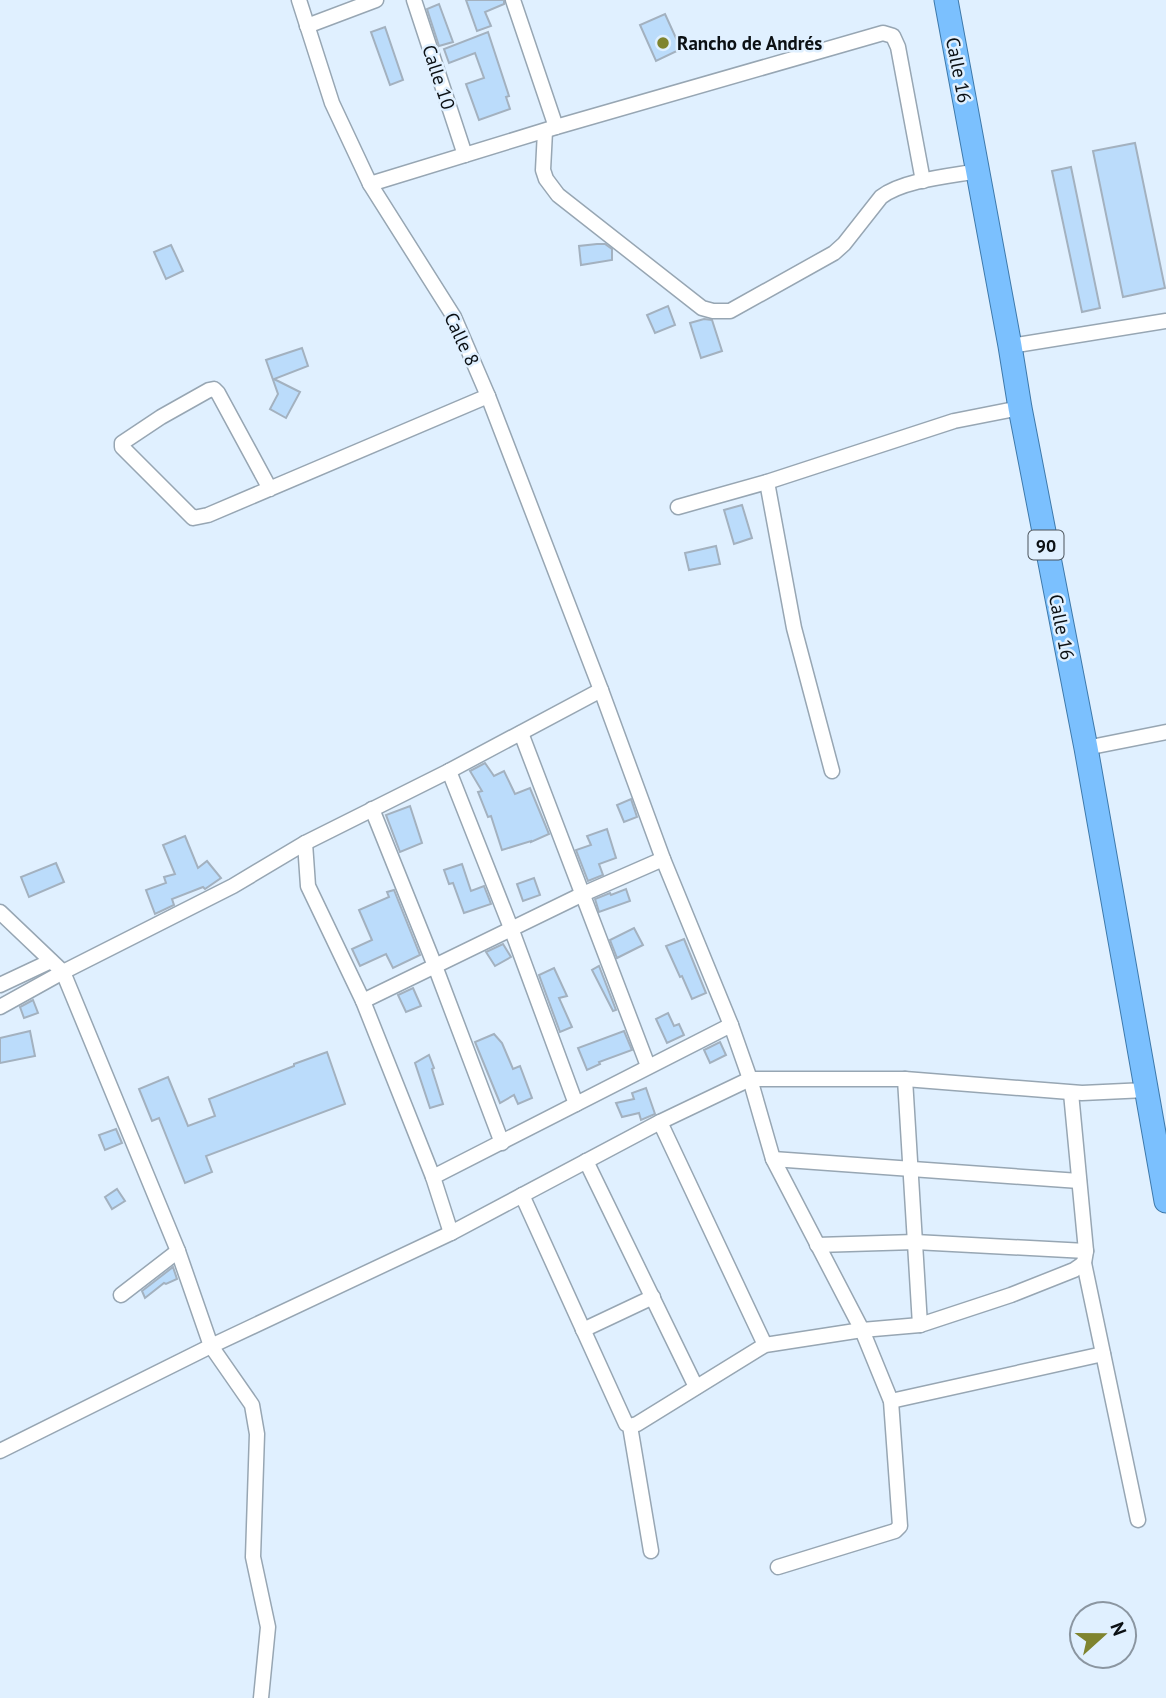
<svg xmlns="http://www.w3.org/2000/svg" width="1166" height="1698" font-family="'PT Sans',sans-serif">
<rect width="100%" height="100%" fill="#e0f0ff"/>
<g fill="#bbdcfb" stroke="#a3b1bf" stroke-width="2">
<path d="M 466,0 L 504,0 L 504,4 L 485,12 L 491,26 L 477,31 Z"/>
<path d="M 439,4 L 453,42 L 439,46 L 427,9 Z"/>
<path d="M 665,14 L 681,49 L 656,61 L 640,25 Z"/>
<path d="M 385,27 L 403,80 L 390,85 L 371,32 Z"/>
<path d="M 488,32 L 509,96 L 506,97 L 510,109 L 479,120 L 466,84 L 484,78 L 475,53 L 449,63 L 444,49 Z"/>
<path d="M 1135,143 L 1165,288 L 1123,297 L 1093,151 Z"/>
<path d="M 1071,167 L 1100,308 L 1082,312 L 1052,171 Z"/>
<path d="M 597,244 L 605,244 L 612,249 L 612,260 L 581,265 L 579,246 Z"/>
<path d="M 171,245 L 183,271 L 166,279 L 154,252 Z"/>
<path d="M 668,306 L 675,325 L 655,333 L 647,315 Z"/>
<path d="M 704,319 L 712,320 L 722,351 L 701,358 L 690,323 Z"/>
<path d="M 302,348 L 308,366 L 274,379 L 300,392 L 286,418 L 270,409 L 278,394 L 266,360 Z"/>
<path d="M 742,505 L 752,538 L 734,544 L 724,510 Z"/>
<path d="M 716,546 L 720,564 L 689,570 L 685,553 Z"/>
<path d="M 485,763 L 494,776 L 504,771 L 515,794 L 530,788 L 549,834 L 531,842 L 531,841 L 502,850 L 491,816 L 488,817 L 478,792 L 482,791 L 470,771 Z"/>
<path d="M 631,799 L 637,817 L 624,822 L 617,805 Z"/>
<path d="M 410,806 L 422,843 L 400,852 L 386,815 Z"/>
<path d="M 607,829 L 616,858 L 599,864 L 603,875 L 588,881 L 576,850 L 591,845 L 587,836 Z"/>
<path d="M 185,836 L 198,868 L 207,861 L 221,878 L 205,889 L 203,887 L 172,899 L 174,905 L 155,914 L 146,890 L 166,883 L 164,877 L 175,874 L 163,845 Z"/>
<path d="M 56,863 L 64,882 L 29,897 L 21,877 Z"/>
<path d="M 462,864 L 471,891 L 484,886 L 491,904 L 464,913 L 453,883 L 449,884 L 444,870 Z"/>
<path d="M 534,878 L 540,895 L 523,901 L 517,884 Z"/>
<path d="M 626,889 L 630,901 L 599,912 L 595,899 L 610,893 L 611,895 Z"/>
<path d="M 394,890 L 420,955 L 393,968 L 386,954 L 360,966 L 352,949 L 372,940 L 359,910 L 389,897 L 387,892 Z"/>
<path d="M 634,928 L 643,945 L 617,958 L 610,940 Z"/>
<path d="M 684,939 L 706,993 L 692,999 L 682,976 L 680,977 L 666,946 Z"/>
<path d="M 503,944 L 511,957 L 495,966 L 486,952 Z"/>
<path d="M 599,966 L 616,1010 L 613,1011 L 592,970 Z"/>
<path d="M 554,968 L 567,996 L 559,998 L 572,1027 L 560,1032 L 539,975 Z"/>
<path d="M 413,988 L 421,1006 L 406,1012 L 398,995 Z"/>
<path d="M 33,1000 L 38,1013 L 24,1018 L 20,1007 Z"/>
<path d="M 668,1013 L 674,1026 L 679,1024 L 684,1035 L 667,1043 L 656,1019 Z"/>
<path d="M 30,1031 L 35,1056 L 0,1063 L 0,1038 Z"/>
<path d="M 624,1031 L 632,1050 L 599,1062 L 600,1064 L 587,1070 L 578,1048 Z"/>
<path d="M 494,1034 L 502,1043 L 513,1069 L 520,1066 L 532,1098 L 518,1104 L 514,1095 L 500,1103 L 475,1042 Z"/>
<path d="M 720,1042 L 726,1055 L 710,1063 L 704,1050 Z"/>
<path d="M 327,1052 L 345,1104 L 206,1156 L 212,1172 L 185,1183 L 159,1118 L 152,1121 L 139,1089 L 168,1077 L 188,1126 L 215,1116 L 209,1099 L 294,1066 L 294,1064 Z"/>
<path d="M 429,1055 L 434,1068 L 432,1069 L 443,1104 L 430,1108 L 415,1063 Z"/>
<path d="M 646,1088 L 655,1114 L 641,1120 L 639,1113 L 622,1117 L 616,1103 L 634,1099 L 632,1093 Z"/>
<path d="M 116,1129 L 122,1143 L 105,1150 L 99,1135 Z"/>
<path d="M 117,1189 L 125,1201 L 112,1209 L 105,1197 Z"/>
<path d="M 173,1267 L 177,1279 L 166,1284 L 164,1283 L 145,1298 L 142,1291 Z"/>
</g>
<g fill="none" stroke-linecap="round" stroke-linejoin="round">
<defs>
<g id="minor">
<path d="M 299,0 L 332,103 L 370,184 L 454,317 L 488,396 L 601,690 L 663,859 L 731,1025 L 750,1079 L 773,1159 L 862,1330 L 891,1401 L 900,1526 L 895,1531 L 778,1567"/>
<path d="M 414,0 L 465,155"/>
<path d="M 513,0 L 556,127"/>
<path d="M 307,26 L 376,0"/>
<path d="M 545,131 L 543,170 L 546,179 L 558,195 L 702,308 L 713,311 L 730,311 L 834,253 L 844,244 L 881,197 C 903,180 950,176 978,171"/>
<path d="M 370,184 L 556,127 L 883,33 L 893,36 L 898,47 L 923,181"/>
<path d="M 1010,346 L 1166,321"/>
<path d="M 767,482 L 794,628 L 832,771"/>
<path d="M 270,489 L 218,393 L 214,389 L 209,390 L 161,417 L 122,443 L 122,447 L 193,518 L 208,515 L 488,396"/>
<path d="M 678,507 L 767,482 L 954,421 L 1020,408"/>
<path d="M 521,733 L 648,1066"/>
<path d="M 1086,748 L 1166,732"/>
<path d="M 449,771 L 511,928 L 576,1104"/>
<path d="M 372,809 L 435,966 L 502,1143"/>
<path d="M 305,843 L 308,886 L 363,1001 L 433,1177 L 451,1233"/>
<path d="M 0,912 L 63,972 L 178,1251 L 211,1346 L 252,1405 L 257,1434 L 253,1557 L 268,1627 L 261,1698"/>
<path d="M 0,985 L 51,961"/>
<path d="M 363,1001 L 583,894 L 663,859"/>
<path d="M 0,1007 L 63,972 L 233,886 L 305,843 L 449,771 L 601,690"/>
<path d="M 905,1079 L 920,1325"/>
<path d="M 1071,1093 L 1086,1251 L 1084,1263 L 1138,1520"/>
<path d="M 660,1122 L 765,1345"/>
<path d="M 773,1159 L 1079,1181"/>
<path d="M 586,1161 L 696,1387"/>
<path d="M 433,1177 L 731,1025"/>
<path d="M 522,1195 L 626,1424 L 630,1426 L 651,1551"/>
<path d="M 817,1245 L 915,1242 L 1086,1251"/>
<path d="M 121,1295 L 178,1251"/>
<path d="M 583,1330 L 653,1297"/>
<path d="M 891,1401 L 1103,1354"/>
<path d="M 630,1426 L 637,1424 L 765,1345 L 862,1330 L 920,1325 L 1011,1295 L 1074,1270 L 1084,1263"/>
<path d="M 0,1451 L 211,1346 L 451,1233 L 660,1122 L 750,1079 L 905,1079 L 1082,1093 L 1146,1090"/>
</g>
<path id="trunk" d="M 946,0 L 1010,346 L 1020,408 L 1086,748 L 1166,1201"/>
</defs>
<use href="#minor" stroke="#97a6b3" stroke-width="17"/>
<use href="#trunk" stroke="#3e79ab" stroke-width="25"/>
<use href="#minor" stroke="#fff" stroke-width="14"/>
<use href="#trunk" stroke="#7bc0fe" stroke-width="23"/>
</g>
<circle fill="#7f842f" stroke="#e0f0ff" stroke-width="2.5" cx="663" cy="43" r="7"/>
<g text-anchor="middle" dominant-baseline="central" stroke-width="5" stroke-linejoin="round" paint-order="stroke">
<rect fill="#e0f0ff" stroke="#4b535a" stroke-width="2" x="1028.5" y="530.5" width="35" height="29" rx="5"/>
<g font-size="18" font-weight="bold" fill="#0b1014">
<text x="1046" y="545">90</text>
</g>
<g font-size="19" font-weight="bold" fill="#0b1014" stroke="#e0f0ff" text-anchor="start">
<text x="677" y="43">Rancho de Andrés</text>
</g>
<g font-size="19" fill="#0b1014" stroke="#e0f0ff">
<text transform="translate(959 70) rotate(79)">Calle 16</text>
<text transform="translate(439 77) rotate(72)">Calle 10</text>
<text transform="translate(462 339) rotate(65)">Calle 8</text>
<text transform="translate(1062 627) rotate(79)">Calle 16</text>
</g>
</g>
<g transform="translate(1103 1635) rotate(69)"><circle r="33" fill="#e0f0ff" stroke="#8b96a1" stroke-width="2"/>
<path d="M0-5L12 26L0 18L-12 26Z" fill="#7f842f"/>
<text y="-10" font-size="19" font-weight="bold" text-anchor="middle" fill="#0b1014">N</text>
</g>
</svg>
